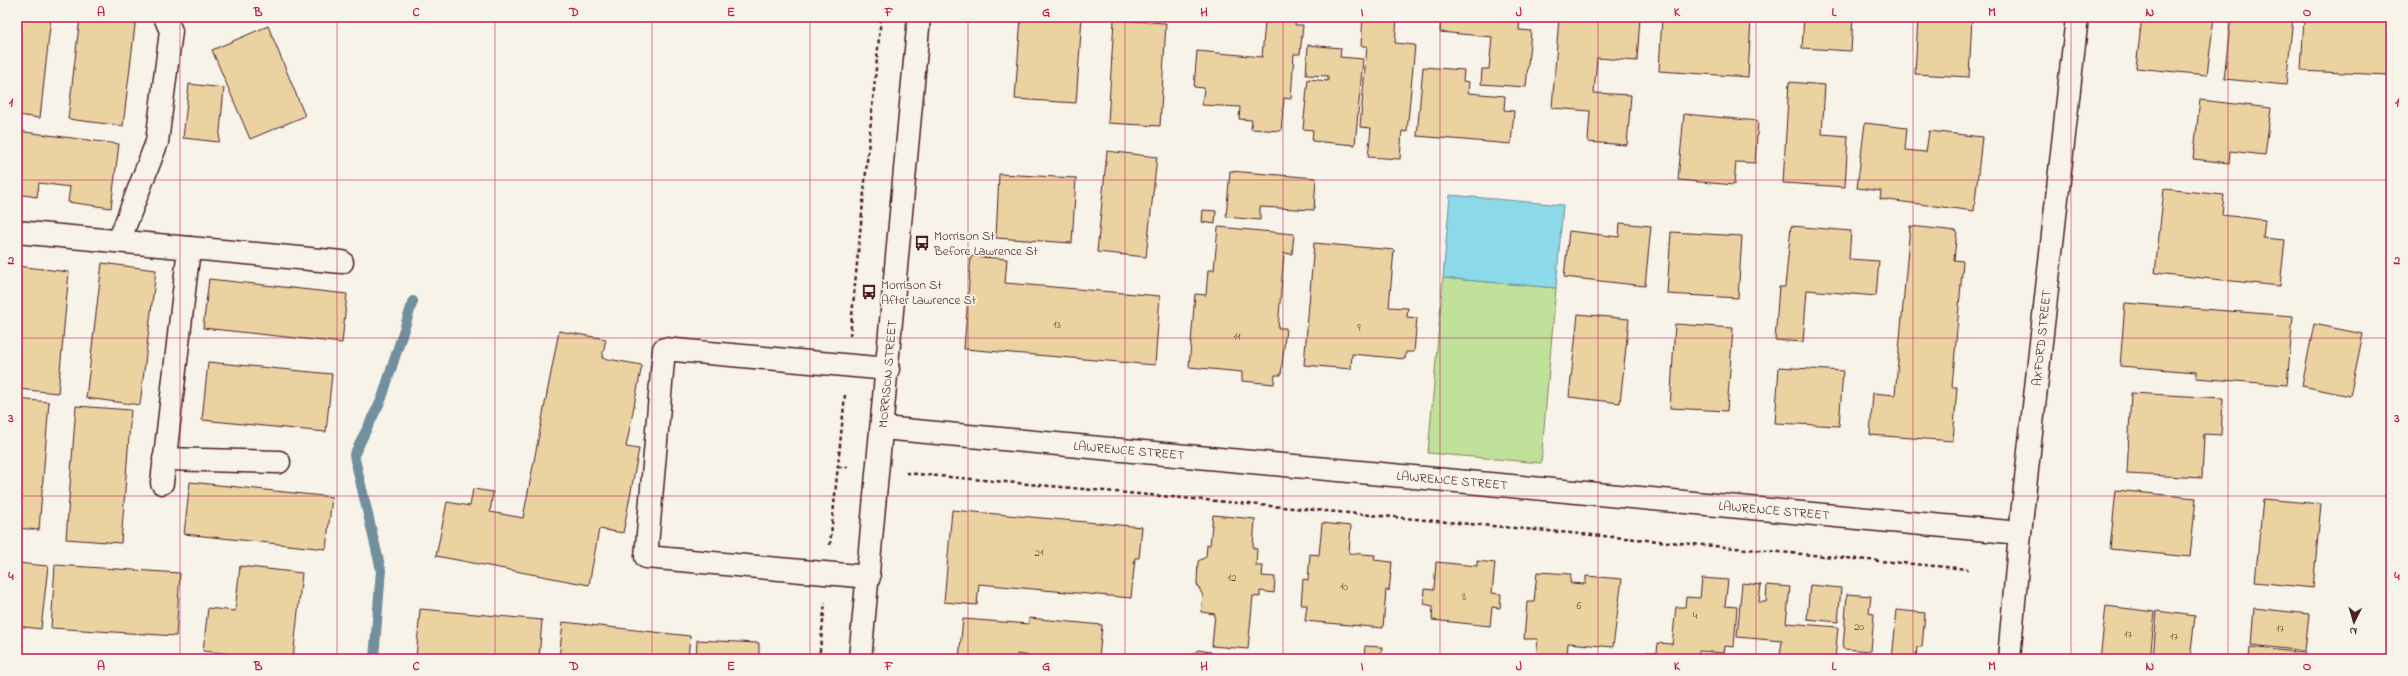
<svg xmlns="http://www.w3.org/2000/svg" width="2408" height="676" font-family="'Indie Flower',sans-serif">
<rect width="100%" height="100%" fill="#f7f3e8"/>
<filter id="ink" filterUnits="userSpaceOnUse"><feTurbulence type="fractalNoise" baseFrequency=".025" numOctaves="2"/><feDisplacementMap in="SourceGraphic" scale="8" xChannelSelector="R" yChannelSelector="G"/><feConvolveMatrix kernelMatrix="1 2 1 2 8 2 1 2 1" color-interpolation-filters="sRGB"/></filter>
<g filter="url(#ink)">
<path fill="#c0e19a" stroke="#858062" d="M 1443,278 L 1556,288 L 1541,463 L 1428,453 Z"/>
<path fill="#8bd9e9" stroke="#718f9d" d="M 1450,195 L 1563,205 L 1556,288 L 1443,278 Z"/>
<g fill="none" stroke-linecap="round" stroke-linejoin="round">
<path stroke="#718f9d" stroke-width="10" d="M 374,659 L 381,570 L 354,455 L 382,398 L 413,301"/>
</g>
<g fill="#ebd2a1" stroke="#4a1f2b">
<path d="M 17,17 L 51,17 L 40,118 L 17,115 Z"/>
<path d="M 80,17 L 136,17 L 123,126 L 68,119 Z"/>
<path d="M 1021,17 L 1082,17 L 1076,103 L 1015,99 Z"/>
<path d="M 1227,17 L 1296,17 L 1295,25 L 1303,25 L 1300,54 L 1294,54 L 1291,99 L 1284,98 L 1281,131 L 1251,129 L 1252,120 L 1239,119 L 1240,107 L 1202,105 L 1204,88 L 1194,87 L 1197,51 L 1262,57 L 1265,22 L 1227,19 Z"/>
<path d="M 1363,17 L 1418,17 L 1417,20 L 1397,18 L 1395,43 L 1415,45 L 1407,132 L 1402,131 L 1400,159 L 1368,157 L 1371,128 L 1360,127 L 1367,46 L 1361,46 Z"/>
<path d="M 1441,17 L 1520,17 L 1519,30 L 1531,31 L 1526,87 L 1481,84 L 1482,69 L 1489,69 L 1492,37 L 1440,32 Z"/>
<path d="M 1559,17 L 1640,17 L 1637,61 L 1597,58 L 1594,93 L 1631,95 L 1627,145 L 1588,142 L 1590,111 L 1552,108 Z"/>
<path d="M 1662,17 L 1751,17 L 1748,77 L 1659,71 Z"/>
<path d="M 1804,17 L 1853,17 L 1851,51 L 1802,48 Z"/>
<path d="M 1918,17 L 1972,17 L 1969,77 L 1915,74 Z"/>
<path d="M 2142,17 L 2214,17 L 2207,75 L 2136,68 Z"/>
<path d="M 2231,17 L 2293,17 L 2286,85 L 2224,79 Z"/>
<path d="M 2304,17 L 2391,17 L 2388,75 L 2301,71 Z"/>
<path d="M 1114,20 L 1166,23 L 1160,126 L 1108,123 Z"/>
<path d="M 268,26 L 305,116 L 250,139 L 212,50 Z"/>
<path d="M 1308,45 L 1341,48 L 1340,57 L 1363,59 L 1355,145 L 1312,141 L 1313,130 L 1303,129 L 1308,79 L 1328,81 L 1328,76 L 1306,75 Z"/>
<path d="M 1423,67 L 1464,70 L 1463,81 L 1469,82 L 1468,93 L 1505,96 L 1504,110 L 1514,111 L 1511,144 L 1417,136 Z"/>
<path d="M 1789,82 L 1825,85 L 1822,134 L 1848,136 L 1845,187 L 1783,183 Z"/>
<path d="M 189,84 L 224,88 L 219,142 L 183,138 Z"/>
<path d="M 2200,100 L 2271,108 L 2265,155 L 2230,151 L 2229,163 L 2193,159 Z"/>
<path d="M 1684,114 L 1758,121 L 1755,163 L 1736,162 L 1734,185 L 1678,180 Z"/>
<path d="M 1865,123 L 1907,128 L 1905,150 L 1926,152 L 1929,131 L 1982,137 L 1974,211 L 1880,199 L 1881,191 L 1857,188 Z"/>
<path d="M 17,131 L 119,144 L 111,208 L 68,202 L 70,187 L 39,183 L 37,197 L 17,194 Z"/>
<path d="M 1107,151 L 1157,157 L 1146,257 L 1097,252 Z"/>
<path d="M 1230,171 L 1316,178 L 1314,210 L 1260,207 L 1260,220 L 1226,217 Z"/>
<path d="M 999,174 L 1076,178 L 1072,243 L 996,238 Z"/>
<path d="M 2164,189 L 2224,195 L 2222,215 L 2265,220 L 2263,238 L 2285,240 L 2280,286 L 2155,273 Z"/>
<path d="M 1203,210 L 1216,211 L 1215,224 L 1202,222 Z"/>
<path d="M 1620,223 L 1651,226 L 1645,286 L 1564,277 L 1569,231 L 1619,237 Z"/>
<path d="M 1791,226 L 1851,231 L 1849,259 L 1879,261 L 1876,296 L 1807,290 L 1803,342 L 1775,340 L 1779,287 L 1785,287 Z"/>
<path d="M 1910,226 L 1957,231 L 1954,260 L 1963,261 L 1952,387 L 1957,387 L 1953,441 L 1870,435 L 1873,393 L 1895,395 Z"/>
<path d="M 1218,227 L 1294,234 L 1292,254 L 1284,253 L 1278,328 L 1286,328 L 1281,375 L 1275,375 L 1274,384 L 1242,381 L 1242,372 L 1189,367 L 1195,294 L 1206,295 L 1208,270 L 1214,270 Z"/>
<path d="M 1671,232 L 1742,236 L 1738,298 L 1667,294 Z"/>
<path d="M 1314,243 L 1394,250 L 1389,307 L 1408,308 L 1407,317 L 1417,318 L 1414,352 L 1406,352 L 1405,359 L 1352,354 L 1351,369 L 1304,365 Z"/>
<path d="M 971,256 L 1007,259 L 1005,283 L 1160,296 L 1155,365 L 964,349 Z"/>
<path d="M 102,263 L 156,270 L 140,405 L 86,398 Z"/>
<path d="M 17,266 L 69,272 L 58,393 L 17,389 Z"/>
<path d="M 209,279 L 347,294 L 342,343 L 203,328 Z"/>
<path d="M 2125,303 L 2293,316 L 2287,385 L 2196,378 L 2196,372 L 2120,366 Z"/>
<path d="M 1578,314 L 1629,319 L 1620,403 L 1569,397 Z"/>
<path d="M 1675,324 L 1733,328 L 1727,411 L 1670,408 Z"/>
<path d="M 2314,324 L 2363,334 L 2350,396 L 2302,386 Z"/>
<path d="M 559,331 L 606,339 L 602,358 L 642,365 L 626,447 L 639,449 L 623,533 L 599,529 L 589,585 L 436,556 L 447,502 L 470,506 L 473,489 L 493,492 L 490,512 L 523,518 Z"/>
<path d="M 208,362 L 332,374 L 326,432 L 202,420 Z"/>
<path d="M 1779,367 L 1843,371 L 1839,426 L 1775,423 Z"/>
<path d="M 2131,393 L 2223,398 L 2221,435 L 2204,434 L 2202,478 L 2127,474 Z"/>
<path d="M 17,399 L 49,402 L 39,530 L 17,528 Z"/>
<path d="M 76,406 L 131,410 L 121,543 L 66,539 Z"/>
<path d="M 190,482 L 332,497 L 326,549 L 184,534 Z"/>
<path d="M 2116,490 L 2196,498 L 2190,557 L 2110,549 Z"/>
<path d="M 2263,499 L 2321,504 L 2313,588 L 2255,582 Z"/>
<path d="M 952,510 L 1142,527 L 1139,558 L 1135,558 L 1131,598 L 979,584 L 977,605 L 944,602 Z"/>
<path d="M 1213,515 L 1255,519 L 1253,548 L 1257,549 L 1256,566 L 1263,566 L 1262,576 L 1275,577 L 1274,593 L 1260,591 L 1260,597 L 1253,596 L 1248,649 L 1212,646 L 1215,614 L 1201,612 L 1203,596 L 1197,584 L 1198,561 L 1206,557 L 1207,545 L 1210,545 Z"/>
<path d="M 1322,523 L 1351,526 L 1349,553 L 1375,555 L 1374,560 L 1392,562 L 1389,591 L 1386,590 L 1383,628 L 1305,621 L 1307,605 L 1301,605 L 1303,579 L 1308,580 L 1310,554 L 1319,555 Z"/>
<path d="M 1477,561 L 1495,563 L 1492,593 L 1501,594 L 1500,608 L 1492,607 L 1490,626 L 1432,620 L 1433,606 L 1424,604 L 1425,589 L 1434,590 L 1436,562 L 1477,566 Z"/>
<path d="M 17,563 L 48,566 L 41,629 L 17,626 Z"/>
<path d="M 55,565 L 180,573 L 176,636 L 51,628 Z"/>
<path d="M 240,566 L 302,573 L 293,659 L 233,659 L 233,654 L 203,651 L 208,608 L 235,611 Z"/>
<path d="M 1537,572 L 1571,574 L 1570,583 L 1586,584 L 1586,576 L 1622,579 L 1613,647 L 1568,643 L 1567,659 L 1536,657 L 1538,639 L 1524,639 L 1527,602 L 1534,602 Z"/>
<path d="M 1702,578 L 1728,580 L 1725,606 L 1737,607 L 1734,647 L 1725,646 L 1724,653 L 1699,651 L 1699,659 L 1646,659 L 1647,652 L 1657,653 L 1658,643 L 1672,644 L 1676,607 L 1685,607 L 1686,597 L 1700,598 Z"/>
<path d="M 1742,583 L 1761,585 L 1759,602 L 1766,602 L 1767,585 L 1790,587 L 1786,623 L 1838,627 L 1835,659 L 1780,655 L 1782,641 L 1737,637 Z"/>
<path d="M 1810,585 L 1841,588 L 1838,622 L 1807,619 Z"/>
<path d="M 1847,594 L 1871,596 L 1869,613 L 1874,614 L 1871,651 L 1843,649 Z"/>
<path d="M 2106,606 L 2155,612 L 2150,659 L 2100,659 Z"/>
<path d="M 2254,608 L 2309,614 L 2305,651 L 2251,645 Z"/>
<path d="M 420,609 L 542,620 L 539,659 L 416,659 Z"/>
<path d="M 1897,610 L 1925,613 L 1922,647 L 1917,647 L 1916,659 L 1892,659 Z"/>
<path d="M 2157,611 L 2195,616 L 2190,659 L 2153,659 Z"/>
<path d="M 1029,618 L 1102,625 L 1099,659 L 1029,659 L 1029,656 L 1017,654 L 1016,659 L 959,659 L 963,619 L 1029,624 Z"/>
<path d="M 563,622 L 690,636 L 688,659 L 559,659 Z"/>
<path d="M 697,640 L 759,643 L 759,659 L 696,659 Z"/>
<path d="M 1365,646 L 1382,647 L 1380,659 L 1364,659 Z"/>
<path d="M 2250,647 L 2305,653 L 2305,659 L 2249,659 Z"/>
<path d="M 1198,650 L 1211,652 L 1210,657 L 1222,658 L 1229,655 L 1242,656 L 1242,659 L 1177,659 L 1177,655 L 1192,655 Z"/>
<path d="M 1583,656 L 1611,658 L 1583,659 Z"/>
</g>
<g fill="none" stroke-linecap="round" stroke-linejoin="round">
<defs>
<g id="minor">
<path d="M 17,232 L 342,262"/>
<path d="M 119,241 L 157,142 L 171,31 L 165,17"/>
<path d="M 883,428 L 2020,533"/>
<path d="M 164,459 L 279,462"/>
<path d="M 162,483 L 189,248"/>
<path d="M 869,577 L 646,557 L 664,349 L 888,369"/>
<path d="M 860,659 L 919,17"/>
<path d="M 2009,659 L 2020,533 L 2077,17"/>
</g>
</defs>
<use href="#minor" stroke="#4a1f2b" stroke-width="25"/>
<g stroke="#4a1f2b" stroke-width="2.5" stroke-dasharray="4 3" stroke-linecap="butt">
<path d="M 850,336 L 881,17"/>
<path d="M 838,467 L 848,467"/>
<path d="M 906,473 L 1968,569"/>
<path d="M 830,545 L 845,395"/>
<path d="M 819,659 L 825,602"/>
</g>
<use href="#minor" stroke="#f7f3e8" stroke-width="22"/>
</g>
</g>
<path fill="none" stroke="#c2185b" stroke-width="1" stroke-opacity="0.55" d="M 180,17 L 180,659M 337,17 L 337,659M 495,17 L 495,659M 652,17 L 652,659M 810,17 L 810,659M 968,17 L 968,659M 1125,17 L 1125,659M 1283,17 L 1283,659M 1440,17 L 1440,659M 1598,17 L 1598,659M 1756,17 L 1756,659M 1913,17 L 1913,659M 2071,17 L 2071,659M 2228,17 L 2228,659M 17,180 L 2391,180M 17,338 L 2391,338M 17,496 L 2391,496"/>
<defs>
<symbol id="bus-bare" viewBox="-9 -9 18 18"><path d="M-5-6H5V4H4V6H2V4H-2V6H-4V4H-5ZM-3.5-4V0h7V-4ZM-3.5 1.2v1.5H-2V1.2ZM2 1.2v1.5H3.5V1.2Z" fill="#4a1f2b" stroke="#f7f3e8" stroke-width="2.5" paint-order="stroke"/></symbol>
</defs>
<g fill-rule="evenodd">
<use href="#bus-bare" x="911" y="232" width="22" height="22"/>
<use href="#bus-bare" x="858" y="281" width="22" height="22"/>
</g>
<g text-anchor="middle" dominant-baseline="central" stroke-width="3.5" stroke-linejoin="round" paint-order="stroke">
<g font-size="11" fill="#724c48">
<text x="1057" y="325">13</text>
<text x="1359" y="328">9</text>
<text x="1237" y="337">11</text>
<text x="1039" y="553">21</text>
<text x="1232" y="578">12</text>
<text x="1344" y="587">10</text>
<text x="1464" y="597">8</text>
<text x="1579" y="606">6</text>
<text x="1695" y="616">4</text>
<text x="1859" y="627">20</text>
<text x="2280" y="629">17</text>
<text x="2128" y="635">17</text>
<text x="2174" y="637">17</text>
</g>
<g font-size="13" fill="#4a1f2b" stroke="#f7f3e8" text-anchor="start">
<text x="934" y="236">Morrison St<tspan x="934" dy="15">Before Lawrence St</tspan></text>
<text x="881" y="285">Morrison St<tspan x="881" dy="15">After Lawrence St</tspan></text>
</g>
<g font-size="13" fill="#4a1f2b" stroke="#f7f3e8">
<text transform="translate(2042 338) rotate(-84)">AXFORD STREET</text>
<text transform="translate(888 374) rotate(-85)">MORRISON STREET</text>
<text transform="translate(1129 451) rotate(5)">LAWRENCE STREET</text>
<text transform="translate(1452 481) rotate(5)">LAWRENCE STREET</text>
<text transform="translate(1774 511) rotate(5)">LAWRENCE STREET</text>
</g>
</g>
<rect width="2408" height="676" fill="none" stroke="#f7f3e8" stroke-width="44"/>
<g transform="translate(2354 622) rotate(185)" stroke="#f7f3e8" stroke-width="3" paint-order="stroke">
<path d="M0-3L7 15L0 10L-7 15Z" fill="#4a1f2b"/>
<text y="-6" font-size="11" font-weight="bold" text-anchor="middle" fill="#4a1f2b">N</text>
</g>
<rect x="22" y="22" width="2364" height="632" fill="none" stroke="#c2185b" stroke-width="1.5"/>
<g font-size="13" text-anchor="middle" font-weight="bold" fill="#c2185b">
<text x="101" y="16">A</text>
<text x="258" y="16">B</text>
<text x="416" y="16">C</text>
<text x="574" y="16">D</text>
<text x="731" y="16">E</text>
<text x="889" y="16">F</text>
<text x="1046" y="16">G</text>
<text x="1204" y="16">H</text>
<text x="1362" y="16">I</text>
<text x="1519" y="16">J</text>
<text x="1677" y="16">K</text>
<text x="1834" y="16">L</text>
<text x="1992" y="16">M</text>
<text x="2150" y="16">N</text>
<text x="2307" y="16">O</text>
<text x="11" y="106">1</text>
<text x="2397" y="106">1</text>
<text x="11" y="264">2</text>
<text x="2397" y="264">2</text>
<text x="11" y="422">3</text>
<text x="2397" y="422">3</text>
<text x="11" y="580">4</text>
<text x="2397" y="580">4</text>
<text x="101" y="670">A</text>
<text x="258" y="670">B</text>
<text x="416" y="670">C</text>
<text x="574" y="670">D</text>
<text x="731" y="670">E</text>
<text x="889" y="670">F</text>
<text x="1046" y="670">G</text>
<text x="1204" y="670">H</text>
<text x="1362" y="670">I</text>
<text x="1519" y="670">J</text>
<text x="1677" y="670">K</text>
<text x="1834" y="670">L</text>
<text x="1992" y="670">M</text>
<text x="2150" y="670">N</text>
<text x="2307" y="670">O</text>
</g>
</svg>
